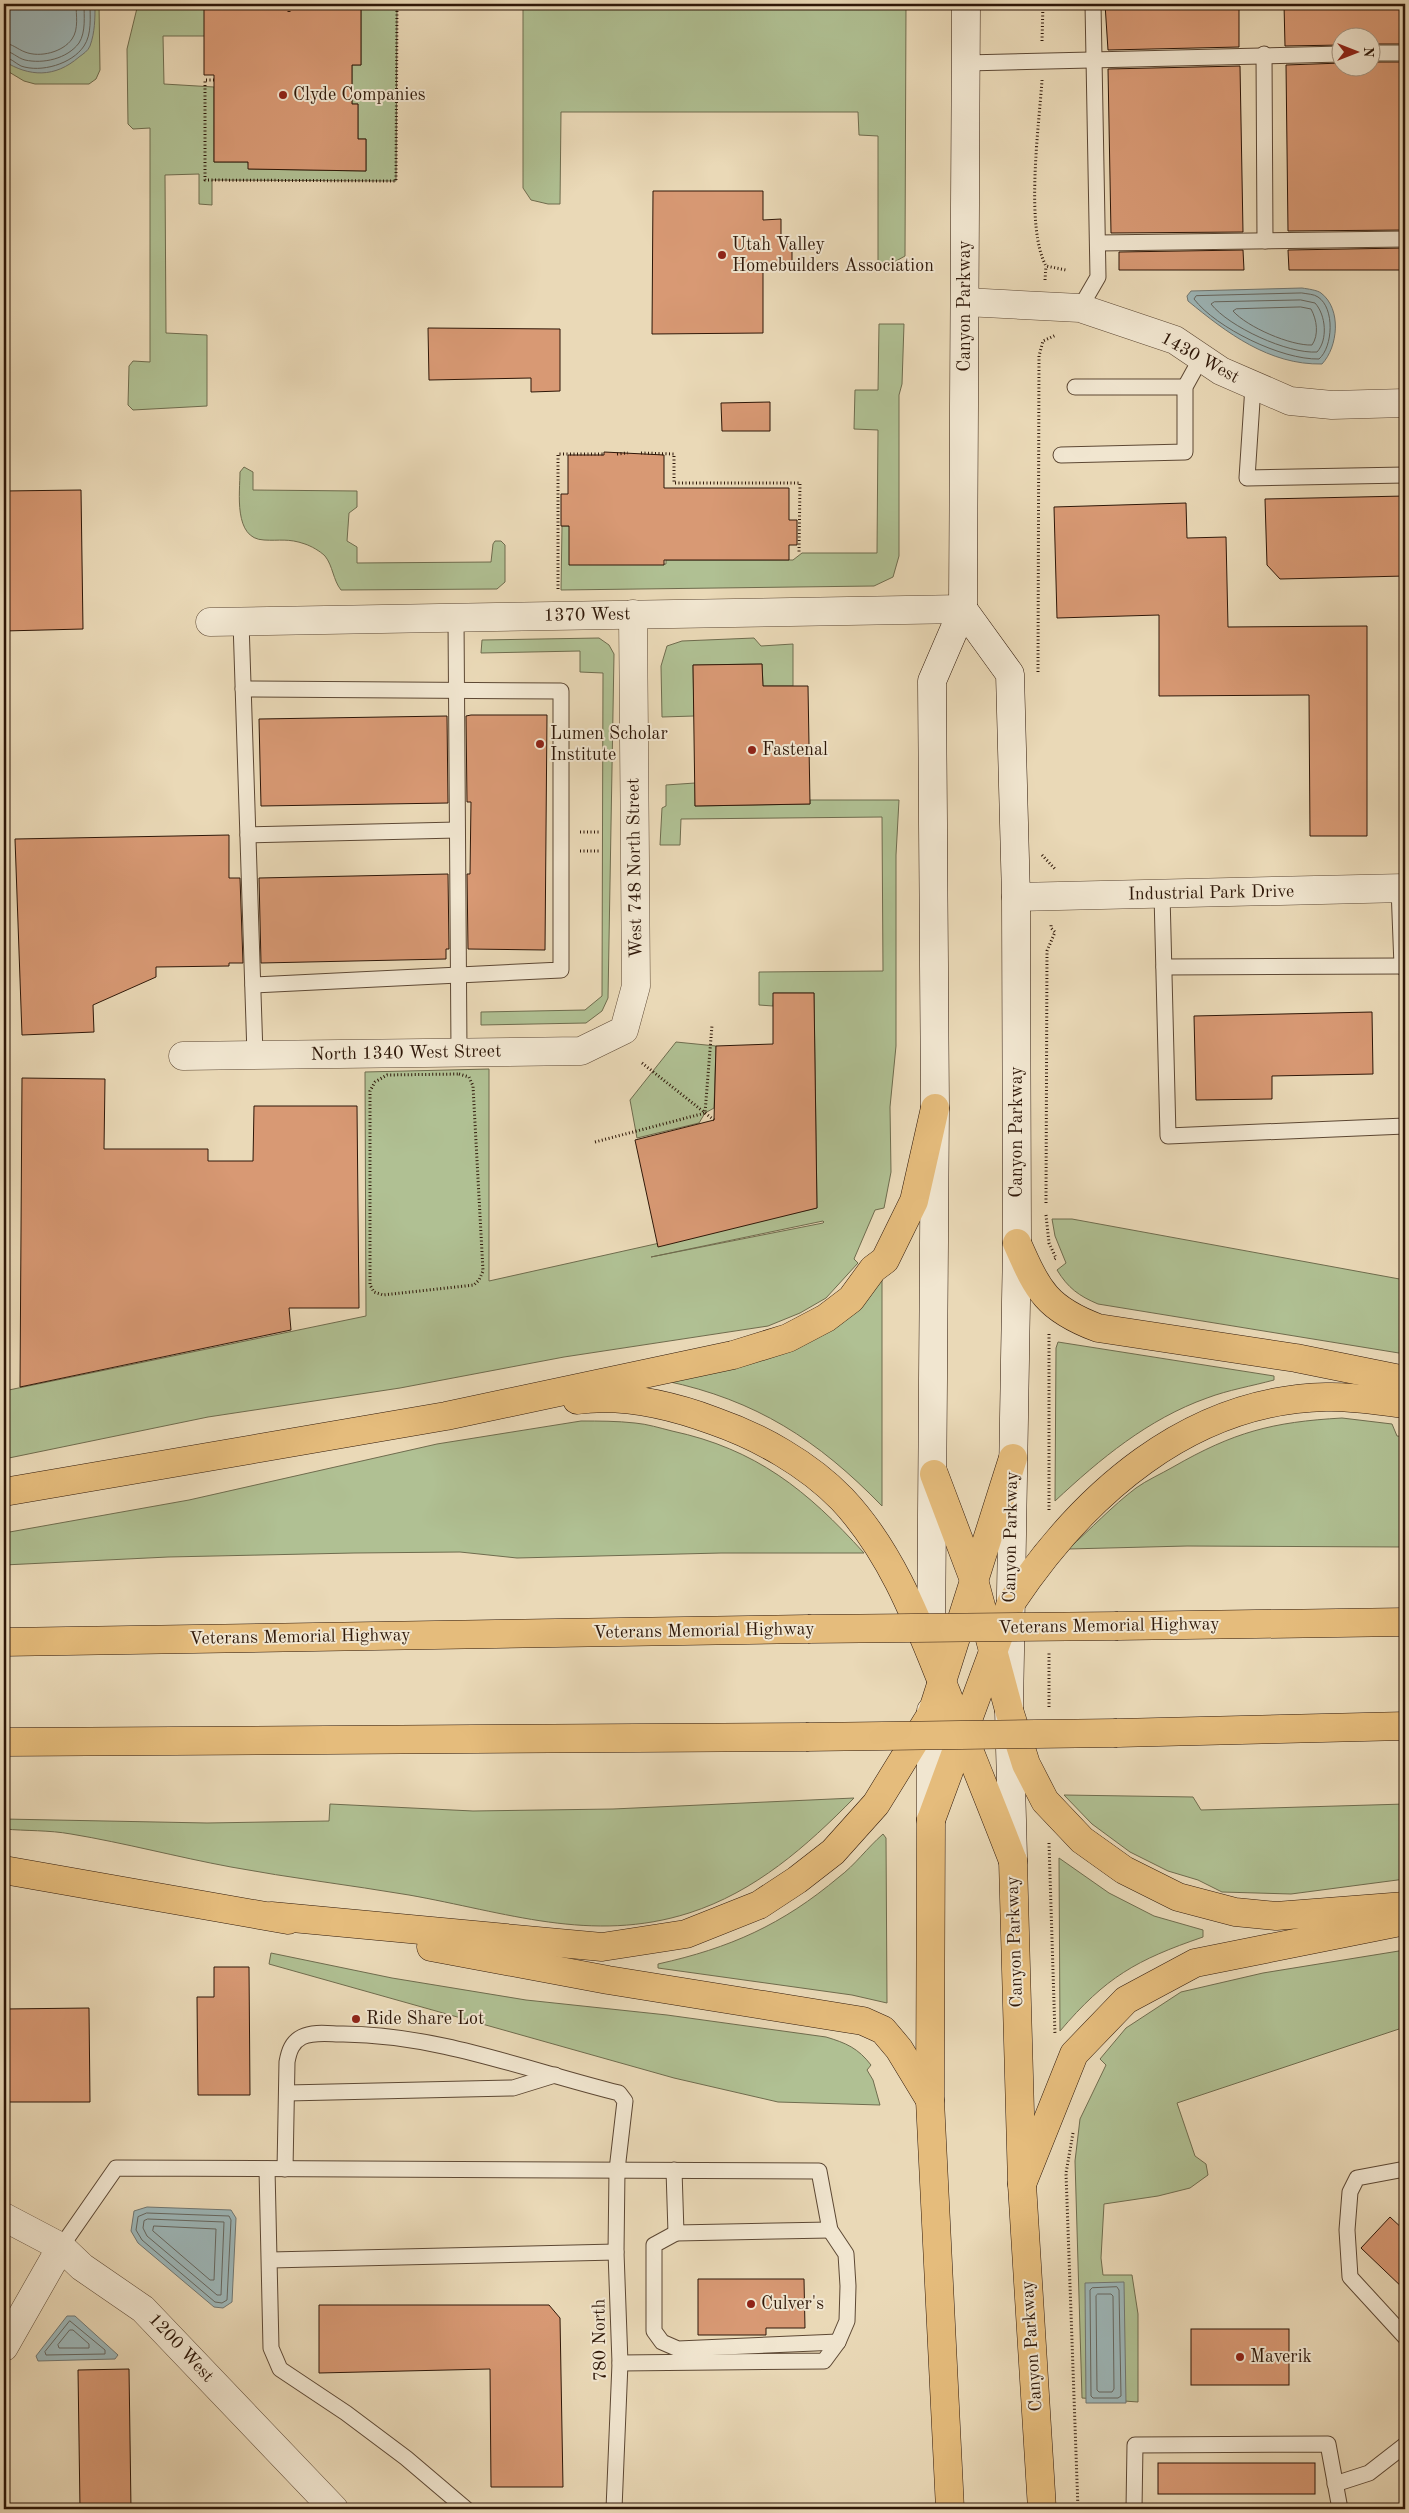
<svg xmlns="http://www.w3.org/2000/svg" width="1409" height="2513" font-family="'Old Standard TT',serif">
<rect width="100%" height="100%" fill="#ead9b7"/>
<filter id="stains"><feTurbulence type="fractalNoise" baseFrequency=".004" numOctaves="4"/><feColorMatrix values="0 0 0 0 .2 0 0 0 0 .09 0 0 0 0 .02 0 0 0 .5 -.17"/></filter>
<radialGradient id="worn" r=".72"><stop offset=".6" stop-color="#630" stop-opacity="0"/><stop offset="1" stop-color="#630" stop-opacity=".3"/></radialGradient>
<g fill="#b0c093" stroke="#6f6c4e" fill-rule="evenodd">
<path d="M 4,4 L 99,4 L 100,70 L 96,79 L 89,84 L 35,84 L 24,81 L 4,69 Z"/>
<path d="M 138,4 L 280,4 L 280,14 L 204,36 L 163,36 L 164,84 L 214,87 L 214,162 L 248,162 L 249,169 L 366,171 L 366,139 L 358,139 L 358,104 L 352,104 L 352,65 L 361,65 L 361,4 L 397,4 L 396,181 L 212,180 L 212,205 L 199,204 L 199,174 L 165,175 L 166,333 L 207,335 L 207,406 L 133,410 L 128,405 L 129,366 L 133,361 L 150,362 L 150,128 L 133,129 L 128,124 L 127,49 Z"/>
<path d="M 523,4 L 906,4 L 905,256 L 878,271 L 878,136 L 859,135 L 858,112 L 561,112 L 560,204 L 548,204 L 531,200 L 523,188 Z"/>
<path d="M 879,324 L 904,324 L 902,384 L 899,395 L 899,556 L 893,577 L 874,586 L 561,590 L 562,526 L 572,526 L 572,564 L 666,564 L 666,560 L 793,560 L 802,553 L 877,553 L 878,430 L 854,429 L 855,390 L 878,390 Z"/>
<path d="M 244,467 L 253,472 L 253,490 L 357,491 L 357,507 L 349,513 L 347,541 L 357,547 L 357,563 L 491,562 L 493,544 L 495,541 L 501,541 L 505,545 L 505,582 L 497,589 L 341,590 C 333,580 333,566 325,556 C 320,551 311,546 305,544 C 288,538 280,541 264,540 C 233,539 240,492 240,472 Z"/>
<path d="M 599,638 L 609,645 L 614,654 L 608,998 L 602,1011 L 586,1023 L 481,1025 L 481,1012 L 585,1010 L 602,996 L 603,673 L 580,672 L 580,651 L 481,653 L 482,640 Z"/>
<path d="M 754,638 L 761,646 L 793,644 L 793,686 L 763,686 L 762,664 L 693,665 L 694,716 L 662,717 L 661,666 L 667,646 L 682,641 Z"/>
<path d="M 695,783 L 695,806 L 810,804 L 810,800 L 899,800 L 896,855 L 896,1046 L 890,1107 L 891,1172 L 884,1208 L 875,1210 L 854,1259 L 858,1263 L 826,1298 L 800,1313 L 768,1326 L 564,1357 L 400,1388 L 208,1417 L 4,1459 L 4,1391 L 366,1316 L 365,1072 L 489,1069 L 489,1281 L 817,1208 L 814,993 L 774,993 L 773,1006 L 759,1005 L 759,972 L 883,971 L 882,817 L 681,819 L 680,845 L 660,845 L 662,808 L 666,806 L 666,785 ZM 824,1222 L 823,1223 L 651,1257 L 823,1221 Z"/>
<path d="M 676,1042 L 716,1046 L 714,1108 L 705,1113 L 699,1123 L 637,1138 L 630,1100 Z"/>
<path d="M 1052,1219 L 1072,1219 L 1405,1280 L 1405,1354 L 1098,1304 C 1079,1296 1068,1288 1057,1270 L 1066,1263 L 1055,1236 Z"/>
<path d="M 882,1275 L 882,1506 C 818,1440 756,1400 666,1381 L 716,1367 Z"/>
<path d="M 1058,1342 L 1274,1376 L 1274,1380 C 1252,1386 1228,1390 1207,1398 C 1148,1419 1100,1459 1055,1501 L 1056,1348 Z"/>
<path d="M 1342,1418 L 1392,1424 L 1397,1436 L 1405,1437 L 1405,1547 L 1187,1546 L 1068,1549 C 1091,1529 1112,1506 1136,1488 C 1147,1480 1161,1474 1173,1467 C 1234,1432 1272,1422 1342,1418 Z"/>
<path d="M 581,1421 C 599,1421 617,1421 635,1423 C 647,1424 660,1428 672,1431 C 756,1449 807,1490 864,1553 L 721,1553 L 517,1558 L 460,1552 L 354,1553 L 168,1557 L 4,1565 L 4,1533 L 189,1500 L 437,1444 Z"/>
<path d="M 1064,1795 L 1193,1797 L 1201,1810 L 1405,1804 L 1405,1879 L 1291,1894 L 1222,1892 L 1198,1880 L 1168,1871 L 1130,1852 L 1092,1824 Z"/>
<path d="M 854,1798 C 807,1846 755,1892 689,1913 C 592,1944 505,1912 409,1895 C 350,1885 290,1878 231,1867 C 177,1857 125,1843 71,1834 C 49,1830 26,1831 4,1829 L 4,1819 L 207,1823 L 329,1821 L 330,1804 L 473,1811 L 613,1809 Z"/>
<path d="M 883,1834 L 886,1838 L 887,2003 L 852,1995 L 658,1968 L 658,1964 C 730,1948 782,1925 839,1877 C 855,1865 867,1848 883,1834 Z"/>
<path d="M 1059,1858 L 1109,1893 L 1154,1916 L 1203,1930 L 1203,1937 C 1136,1960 1106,1977 1060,2031 Z"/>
<path d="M 1405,1950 L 1405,2027 L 1177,2103 L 1195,2156 L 1206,2164 L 1208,2175 L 1190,2188 L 1158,2196 L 1104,2204 L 1101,2258 L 1103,2275 L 1132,2275 L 1138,2314 L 1138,2402 L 1082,2398 L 1075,2161 L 1080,2119 L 1106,2065 L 1100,2059 L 1126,2028 L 1181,1992 L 1263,1973 Z"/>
<path d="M 271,1953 L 392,1978 L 526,2000 L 667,2015 L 826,2037 C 846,2043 858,2048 871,2065 L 867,2070 L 873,2080 L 880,2105 L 778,2102 L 674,2078 L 269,1964 Z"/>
</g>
<g fill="#9db7b9" stroke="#717772">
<path d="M 13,4 L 95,4 C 95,19 95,32 90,46 C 88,51 83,54 79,57 C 55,78 29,77 4,61 L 4,10 Z"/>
<path d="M 1302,288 C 1308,289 1317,290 1321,293 C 1342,309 1338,347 1322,364 C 1269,365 1227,333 1188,301 L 1187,296 L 1191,291 Z"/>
<path d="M 147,2207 L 231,2210 L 236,2218 L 232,2302 L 223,2308 L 214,2307 L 138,2243 L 131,2231 L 134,2211 Z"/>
<path d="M 1124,2282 L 1126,2403 L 1086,2403 L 1085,2283 Z"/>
<path d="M 67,2316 L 75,2316 L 118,2355 L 115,2359 L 38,2361 L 36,2356 Z"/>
</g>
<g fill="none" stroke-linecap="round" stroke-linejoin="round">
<g stroke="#666760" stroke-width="1">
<path d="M 4,43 C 13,44 17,49 25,52 C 40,58 63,52 72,39 C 79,29 76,15 76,4"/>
<path d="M 4,51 C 12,51 17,58 25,60 C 43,64 67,59 79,43 C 86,32 84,16 84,4"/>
<path d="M 4,57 C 11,58 15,63 21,66 C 41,73 72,64 84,46 C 92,34 90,17 90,4"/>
<path d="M 1302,293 C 1307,294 1314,294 1318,297 C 1335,308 1333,347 1319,359 C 1282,360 1216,328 1194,299 L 1196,296 Z"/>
<path d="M 1301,300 L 1315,303 C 1326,315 1328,340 1317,352 C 1288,354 1229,327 1211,304 L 1214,302 Z"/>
<path d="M 1301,307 L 1311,309 C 1317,320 1319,335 1312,345 C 1291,346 1247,327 1233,311 L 1236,309 Z"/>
<path d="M 147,2213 L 229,2216 L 231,2220 L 227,2300 L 222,2303 L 215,2302 L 142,2240 L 136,2230 L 138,2217 Z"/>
<path d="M 148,2219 L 224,2222 L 221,2295 L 217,2295 L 147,2236 L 143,2228 L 144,2221 Z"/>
<path d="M 154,2226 L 216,2229 L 214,2280 L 210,2280 L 153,2231 Z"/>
<path d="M 1117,2287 L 1119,2290 L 1121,2396 L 1118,2398 L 1093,2398 L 1091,2396 L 1090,2290 L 1092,2288 Z"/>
<path d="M 1098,2294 L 1111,2294 L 1113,2296 L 1114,2389 L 1112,2392 L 1099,2392 L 1097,2390 L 1096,2296 Z"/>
<path d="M 70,2321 L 105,2350 L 105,2354 L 46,2355 L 45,2352 Z"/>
<path d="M 70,2330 L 73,2330 L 89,2344 L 89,2348 L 59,2348 L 58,2345 Z"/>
</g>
</g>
<g fill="#d89974" stroke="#2e1708">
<path d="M 204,4 L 361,4 L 361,65 L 352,65 L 352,104 L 358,104 L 358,139 L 366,139 L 366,171 L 248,169 L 248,162 L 214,162 L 214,75 L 204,75 Z"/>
<path d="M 1105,4 L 1239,4 L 1239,47 L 1108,50 Z"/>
<path d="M 1284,4 L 1405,4 L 1405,44 L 1372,44 L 1372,38 L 1342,38 L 1342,45 L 1285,46 Z"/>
<path d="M 1372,62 L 1405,62 L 1405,230 L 1288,231 L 1286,65 L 1342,63 L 1342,68 L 1372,68 Z"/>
<path d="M 1240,66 L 1243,232 L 1111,233 L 1108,69 Z"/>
<path d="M 653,191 L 763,191 L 763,220 L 781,219 L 781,243 L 792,243 L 792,266 L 763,266 L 763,333 L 652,334 Z"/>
<path d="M 1405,248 L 1405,270 L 1289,270 L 1288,250 Z"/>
<path d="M 1243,250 L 1244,270 L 1119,270 L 1119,252 Z"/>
<path d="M 428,328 L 560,329 L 560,391 L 531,392 L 531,378 L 429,380 Z"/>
<path d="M 770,402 L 770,431 L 722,431 L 721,403 Z"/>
<path d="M 604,452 L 664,455 L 664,488 L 789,488 L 789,520 L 797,520 L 797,545 L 789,545 L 789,560 L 664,560 L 664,565 L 569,565 L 569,526 L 561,526 L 561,494 L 568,494 L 568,455 L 604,455 Z"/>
<path d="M 81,490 L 83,629 L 4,631 L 4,491 Z"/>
<path d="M 1405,496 L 1405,576 L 1280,579 L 1267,565 L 1265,499 Z"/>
<path d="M 1186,503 L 1187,538 L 1226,537 L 1228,627 L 1367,626 L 1367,836 L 1310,836 L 1309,695 L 1159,696 L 1159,615 L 1057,618 L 1054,507 Z"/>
<path d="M 762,664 L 763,686 L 808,686 L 810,804 L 695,806 L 693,665 Z"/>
<path d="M 471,715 L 547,715 L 545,950 L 468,949 L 467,874 L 470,874 L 471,802 L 467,802 L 466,716 Z"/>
<path d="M 447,716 L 448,803 L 261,806 L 259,719 Z"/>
<path d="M 229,835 L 229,878 L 240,878 L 243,963 L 229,963 L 229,966 L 156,967 L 156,977 L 93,1005 L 94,1032 L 22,1035 L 15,839 Z"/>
<path d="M 448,874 L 449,949 L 446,949 L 446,959 L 261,963 L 259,878 Z"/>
<path d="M 773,993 L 814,993 L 817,1208 L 658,1247 L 635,1140 L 714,1120 L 716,1046 L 773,1044 Z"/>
<path d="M 1372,1012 L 1373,1074 L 1272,1076 L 1272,1099 L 1196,1100 L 1194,1016 Z"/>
<path d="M 22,1078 L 105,1079 L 104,1149 L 208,1149 L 208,1161 L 253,1161 L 254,1106 L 357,1106 L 359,1308 L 289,1308 L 291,1330 L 20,1387 Z"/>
<path d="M 214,1967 L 249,1967 L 250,2095 L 198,2095 L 197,1997 L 214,1997 Z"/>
<path d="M 89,2008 L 90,2102 L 4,2102 L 4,2009 Z"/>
<path d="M 1390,2217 L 1405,2231 L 1405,2290 L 1361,2248 Z"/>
<path d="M 698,2279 L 804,2279 L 805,2328 L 766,2328 L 766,2335 L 698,2335 Z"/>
<path d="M 319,2305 L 549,2305 L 560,2318 L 563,2487 L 491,2487 L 490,2369 L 319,2373 Z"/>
<rect x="1191" y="2329" width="98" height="56"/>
<path d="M 129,2369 L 131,2509 L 80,2509 L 78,2370 Z"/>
<rect x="1158" y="2463" width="157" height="31"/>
</g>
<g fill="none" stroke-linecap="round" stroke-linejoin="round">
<defs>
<g id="service">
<path d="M 1372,53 L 1405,53"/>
<path d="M 1264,54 L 1265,241"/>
<path d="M 966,63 L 1342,54"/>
<path d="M 1098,243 L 1405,239"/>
<path d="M 1080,308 L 1098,277 L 1093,4"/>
<path d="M 1253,386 L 1247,478 L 1405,475"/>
<path d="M 1075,387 L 1185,387"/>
<path d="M 1061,455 L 1185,452 L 1185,387 L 1201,358"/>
<path d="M 456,618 L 459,1052"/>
<path d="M 241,622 L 255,1055"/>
<path d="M 243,689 L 561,691 L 561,970 L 253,985"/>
<path d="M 248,835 L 457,830"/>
<path d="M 1399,888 L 1402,966 L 1405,969"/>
<path d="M 1162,894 L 1168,1136 L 1405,1126"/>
<path d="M 1164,967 L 1402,966"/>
<path d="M 287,2093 L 513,2088 L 555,2075"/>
<path d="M 267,2169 L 271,2348 L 280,2369 L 346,2413 L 406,2458 L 466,2509"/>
<path d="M 285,2169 L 287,2062 C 289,2051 292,2042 302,2037 C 314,2031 330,2034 343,2034 C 440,2035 526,2070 619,2093 L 625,2101 L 617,2170 L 616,2252 L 620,2363 L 614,2509"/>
<path d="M 1405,2169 L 1357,2178 L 1350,2192 L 1347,2230 L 1350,2277 L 1405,2337"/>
<path d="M 674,2170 L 676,2233 L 830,2230"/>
<path d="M 676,2233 L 654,2245 L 654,2331 L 662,2342 L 678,2349 L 838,2342"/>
<path d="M 61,2247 L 116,2168 L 819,2171 L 830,2230 L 846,2254 L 848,2286 L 847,2321 L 838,2342 L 824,2361 L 620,2363"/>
<path d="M 270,2260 L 616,2252"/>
<path d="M 1335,2484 L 1369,2473 L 1405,2445"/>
<path d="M 1134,2509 L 1135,2445 L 1328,2444 L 1340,2509"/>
</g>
<g id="minor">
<path d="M 965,302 L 1080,308 L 1175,340 L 1221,371 L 1290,401 L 1332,405 L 1405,403"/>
<path d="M 210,622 L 963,609"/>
<path d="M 1016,897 L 1405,888"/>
<path d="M 183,1056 L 581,1051 L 624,1030 L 636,986 L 633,614"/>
<path d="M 4,2347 L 61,2247"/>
</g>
<path id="tertiary" d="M 4,2217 L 61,2247 L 82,2267 L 143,2309 L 334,2509"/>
<g id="secondary">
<path d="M 963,609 L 1010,674 L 1016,897 L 1017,1243 L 1009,1710 L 1013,1857"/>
<path d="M 931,1651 L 935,1108 L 932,681 L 963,609 L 966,4"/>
<path d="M 931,1818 L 931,1711"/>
</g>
<g id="trunk">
<path d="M 931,1820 L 930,2100 L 950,2509"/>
<path d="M 1013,1861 L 1022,2184 L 1042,2509"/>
</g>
<g id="motorway">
<path d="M 1017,1243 C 1038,1291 1047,1309 1098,1328 L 1296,1358 L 1405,1380"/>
<path d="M 577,1400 C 622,1394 671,1405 714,1421 C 760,1437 808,1464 842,1499 C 893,1553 919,1625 946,1692 C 968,1748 991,1804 1013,1861"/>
<path d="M 934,1474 L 974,1580 L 1009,1710 L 1026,1764 L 1045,1801 L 1082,1840 L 1124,1870 L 1178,1897 L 1235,1912 L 1276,1916 L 1405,1906"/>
<path d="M 4,1492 L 446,1416 L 733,1355 L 788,1338 L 826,1318 L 851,1299 L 873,1269 L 885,1260 L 914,1201 L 935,1108"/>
<path d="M 1118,1626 L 1405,1622"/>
<path d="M 4,1642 L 808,1629"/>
<path d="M 1117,1733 L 1405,1726"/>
<path d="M 4,1742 L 806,1737"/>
<path d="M 931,1820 L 1011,1603 C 1083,1495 1188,1400 1326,1397 C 1352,1396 1379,1401 1405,1404"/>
<path d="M 4,1870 L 288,1920"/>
<path d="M 271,1916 L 602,1947 L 686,1934 L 759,1905 L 797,1880 L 833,1852 L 876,1804 L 932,1713 L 1013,1458"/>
<path d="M 431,1947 L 608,1980 L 863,2021 L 883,2030 L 899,2049 L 930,2100"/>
<path d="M 1022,2184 L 1074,2054 L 1126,2000 L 1195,1963 L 1405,1921"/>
</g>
</defs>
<use href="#service" stroke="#5d4834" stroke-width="17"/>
<use href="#minor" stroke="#5d4834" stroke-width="29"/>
<use href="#tertiary" stroke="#5d4834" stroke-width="29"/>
<use href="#secondary" stroke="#2e1708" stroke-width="29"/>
<use href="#trunk" stroke="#2e1708" stroke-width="29"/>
<use href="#motorway" stroke="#2e1708" stroke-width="29"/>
<g stroke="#2e1708" stroke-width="3" stroke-dasharray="1 2.5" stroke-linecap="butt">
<path d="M 289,4 L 289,14"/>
<path d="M 1042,41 L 1043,4"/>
<path d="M 214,80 L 205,80 L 205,180 L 396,181 L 397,4"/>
<path d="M 1042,80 C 1039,126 1025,227 1046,266 L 1066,270"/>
<path d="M 1045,280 L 1046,266"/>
<path d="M 641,453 L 674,454 L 674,483 L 800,483 L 799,552"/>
<path d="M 617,454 L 628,453"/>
<path d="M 558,589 L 558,454 L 604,454"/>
<path d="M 1038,672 L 1039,356 L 1043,341 L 1056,335"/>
<path d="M 580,832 L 599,832"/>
<path d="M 580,851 L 599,851"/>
<path d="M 1042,855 L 1055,869"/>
<path d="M 642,1063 L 714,1120"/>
<path d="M 459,1074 L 469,1077 L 473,1086 L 483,1271 L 479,1280 L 474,1285 L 383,1295 L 374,1292 L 370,1285 L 370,1091 L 375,1082 L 387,1075 Z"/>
<path d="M 595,1142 L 705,1113 L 712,1025"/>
<path d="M 1046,1203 L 1047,951 L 1055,932 L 1051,928 L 1051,923"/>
<path d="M 1046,1215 L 1049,1243 L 1056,1258 L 1053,1260"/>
<path d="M 1049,1510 L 1049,1333"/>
<path d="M 1049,1707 L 1049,1653"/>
<path d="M 1049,1843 L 1055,2035"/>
<path d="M 1073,2133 L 1066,2173 L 1078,2509"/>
</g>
<use href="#service" stroke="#f1e6d0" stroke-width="15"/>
<use href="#minor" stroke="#f1e6d0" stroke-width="28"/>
<use href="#tertiary" stroke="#f1e6d0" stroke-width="28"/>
<use href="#secondary" stroke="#f1e6d0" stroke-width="28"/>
<use href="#trunk" stroke="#e5bc7c" stroke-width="28"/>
<use href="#motorway" stroke="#e5bc7c" stroke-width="28"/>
<defs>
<g id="motorway-bridge">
<path d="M 808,1629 L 1118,1626"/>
<path d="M 806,1737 L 1117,1733"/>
</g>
</defs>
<use href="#motorway-bridge" stroke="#2e1708" stroke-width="29" stroke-linecap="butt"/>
<use href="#motorway-bridge" stroke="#e5bc7c" stroke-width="28"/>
</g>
<g fill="#8f2418" stroke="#f1e6d0" stroke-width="2">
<circle cx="283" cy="95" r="5"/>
<circle cx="722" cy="255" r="5"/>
<circle cx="540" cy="744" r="5"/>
<circle cx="752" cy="750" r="5"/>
<circle cx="356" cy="2019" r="5"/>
<circle cx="751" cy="2304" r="5"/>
<circle cx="1240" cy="2357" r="5"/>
</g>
<g text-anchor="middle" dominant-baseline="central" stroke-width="4" stroke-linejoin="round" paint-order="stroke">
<g font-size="18" fill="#2e1708" stroke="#f1e6d0" text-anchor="start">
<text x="293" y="95">Clyde Companies</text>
<text x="732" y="245">Utah Valley<tspan x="732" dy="21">Homebuilders Association</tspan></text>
<text x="550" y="734">Lumen Scholar<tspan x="550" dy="21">Institute</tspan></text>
<text x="762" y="750">Fastenal</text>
<text x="366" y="2019">Ride Share Lot</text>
<text x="761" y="2304">Culver's</text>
<text x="1250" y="2357">Maverik</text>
</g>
<g font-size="18" fill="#2e1708" stroke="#f1e6d0">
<text transform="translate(965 306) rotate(-90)">Canyon Parkway</text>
<text transform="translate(1200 358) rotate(29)">1430 West</text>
<text transform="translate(587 615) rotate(-1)">1370 West</text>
<text transform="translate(635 868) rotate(-91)">West 748 North Street</text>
<text transform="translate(1211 893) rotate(-1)">Industrial Park Drive</text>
<text transform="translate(406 1053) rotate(-1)">North 1340 West Street</text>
<text transform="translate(1017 1132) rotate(-90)">Canyon Parkway</text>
<text transform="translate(1011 1537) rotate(-89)">Canyon Parkway</text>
<text transform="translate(1109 1626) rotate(-1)">Veterans Memorial Highway</text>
<text transform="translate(704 1631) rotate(-1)">Veterans Memorial Highway</text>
<text transform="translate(300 1637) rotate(-1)">Veterans Memorial Highway</text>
<text transform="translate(1015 1942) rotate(-92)">Canyon Parkway</text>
<text transform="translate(600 2340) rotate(-91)">780 North</text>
<text transform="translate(1032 2346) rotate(-94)">Canyon Parkway</text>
<text transform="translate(181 2348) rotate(47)">1200 West</text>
</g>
</g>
<rect width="1409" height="2513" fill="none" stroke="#ead9b7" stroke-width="20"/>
<rect x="5" y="5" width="1399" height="2503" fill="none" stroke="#2e1708" stroke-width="2.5"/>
<rect x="10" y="10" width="1389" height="2493" fill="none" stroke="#2e1708"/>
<g transform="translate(1356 52) rotate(90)"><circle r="24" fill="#f1e6d0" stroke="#a39380"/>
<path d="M0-4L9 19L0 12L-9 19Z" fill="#8f2418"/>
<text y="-8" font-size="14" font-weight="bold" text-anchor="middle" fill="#2e1708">N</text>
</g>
<rect width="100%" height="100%" filter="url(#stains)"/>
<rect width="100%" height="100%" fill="url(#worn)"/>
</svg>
